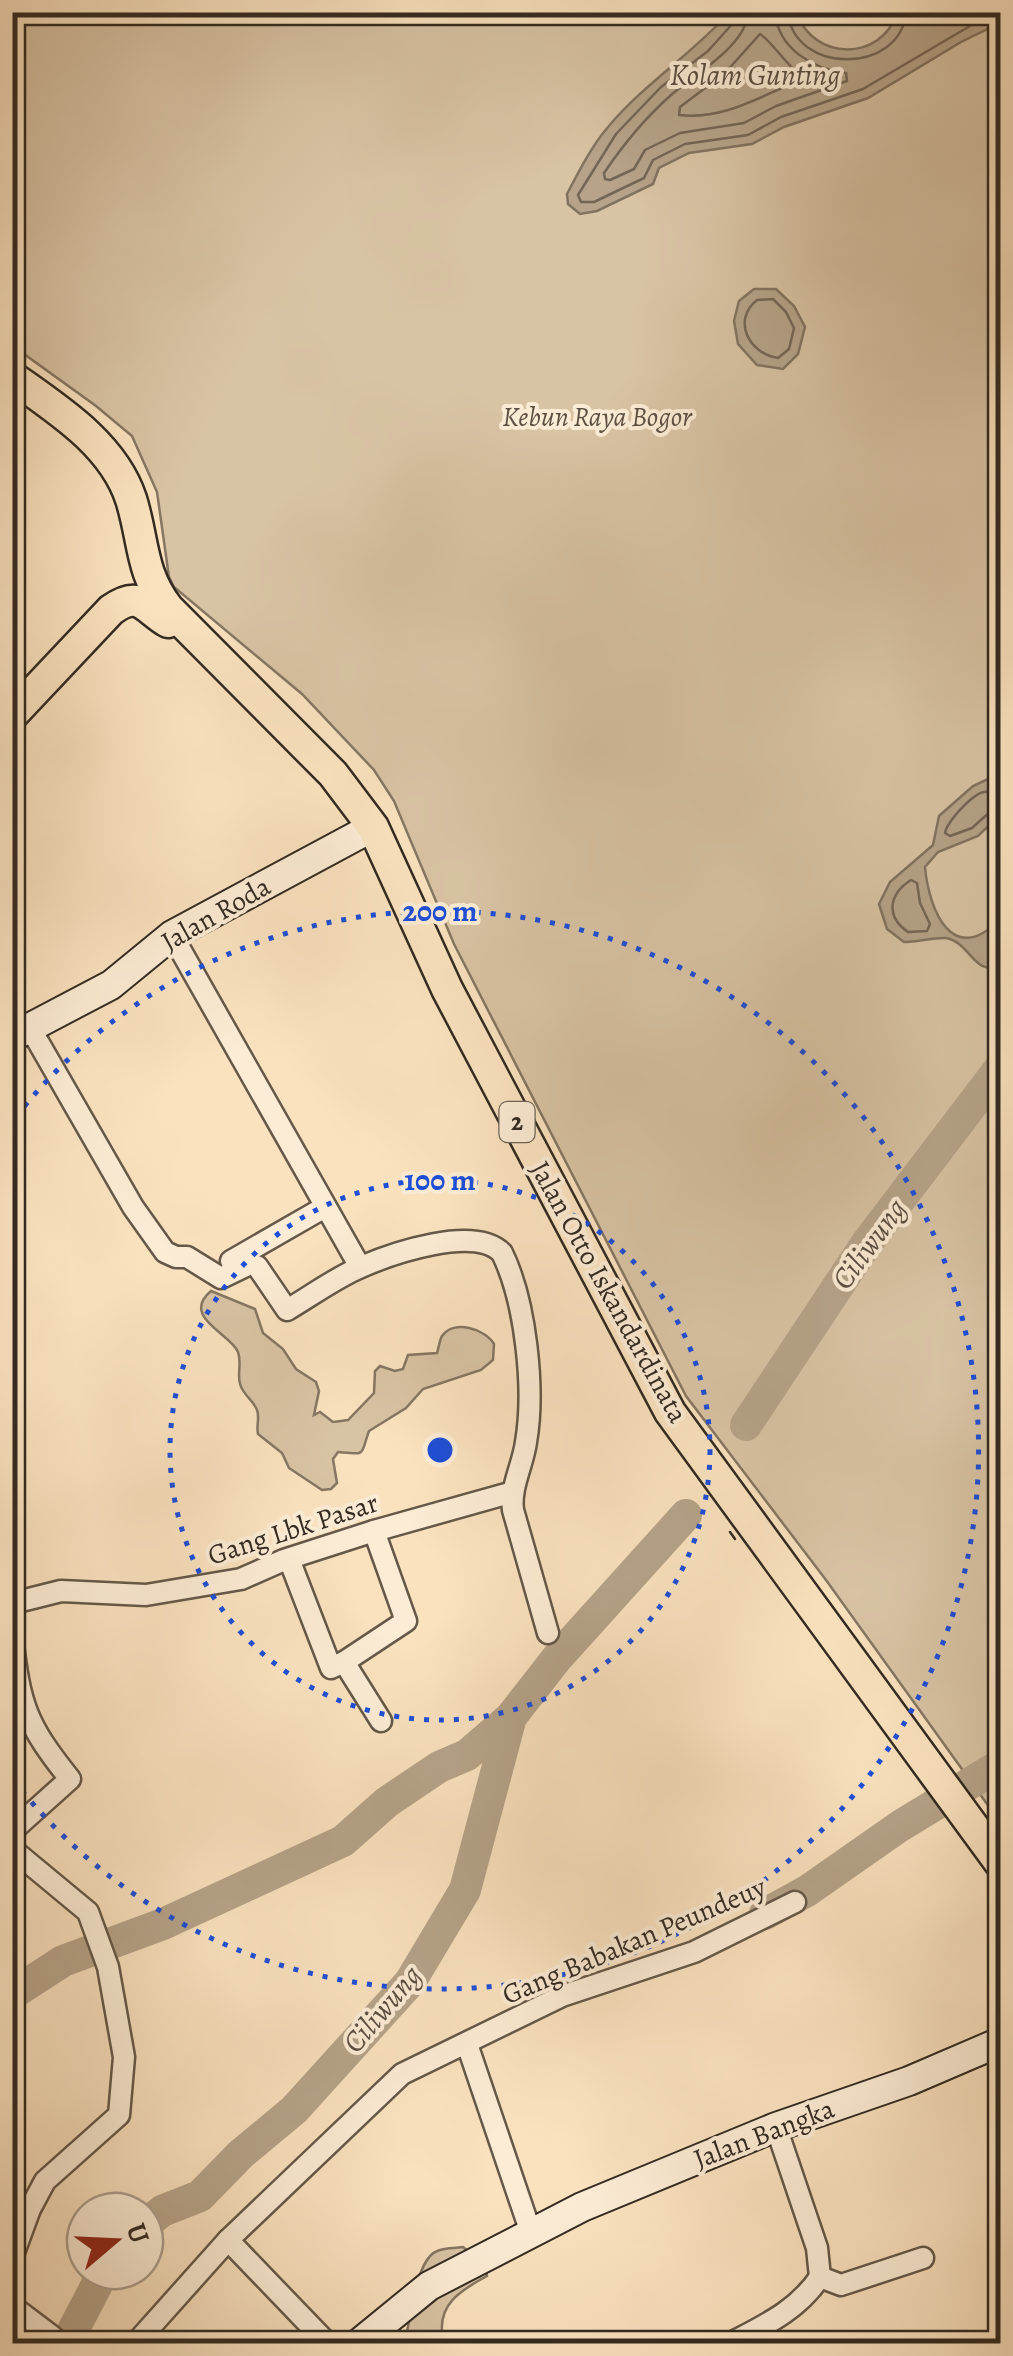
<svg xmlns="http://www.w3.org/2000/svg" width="1013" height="2356" font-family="Alegreya,serif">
<rect width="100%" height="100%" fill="#fae2bf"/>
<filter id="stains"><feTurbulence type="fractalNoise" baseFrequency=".002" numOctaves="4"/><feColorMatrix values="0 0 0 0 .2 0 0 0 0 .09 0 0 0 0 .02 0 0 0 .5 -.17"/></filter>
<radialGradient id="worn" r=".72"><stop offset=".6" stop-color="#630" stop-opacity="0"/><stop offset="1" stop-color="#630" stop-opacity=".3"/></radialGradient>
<g fill="#d8c3a4" stroke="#867662" stroke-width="2.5">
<path d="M 12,13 L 1000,13 L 1000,1822 L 826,1580 L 686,1396 L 454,944 L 394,801 L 374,770 L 302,694 L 174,587 L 169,577 L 157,492 L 132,436 L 96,406 L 13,346 Z"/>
<path d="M 211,1291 L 255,1309 L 263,1333 L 283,1349 L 296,1369 L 316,1382 L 319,1391 L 314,1415 L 320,1412 L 333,1422 L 348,1420 L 374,1393 L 375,1371 L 380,1366 L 395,1371 L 403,1369 L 408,1355 L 437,1353 C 438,1350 440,1339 442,1336 C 454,1319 485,1329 494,1344 L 493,1360 L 481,1370 L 423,1389 L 406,1408 L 369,1431 C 360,1456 367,1455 338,1452 L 333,1459 L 337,1483 L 331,1489 L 322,1490 L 289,1468 L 282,1453 L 258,1434 C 256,1426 260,1417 257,1410 C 254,1401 243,1395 240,1384 C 237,1373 242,1363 238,1352 C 231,1334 180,1317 211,1291 Z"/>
<path d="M 463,2247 L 485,2266 L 487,2276 C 461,2290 436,2305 443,2338 L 452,2343 L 404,2344 C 411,2321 414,2272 431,2255 C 438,2248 453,2248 463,2247 Z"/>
</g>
<g fill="#b6a389" stroke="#82735f" stroke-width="2.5">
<path d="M 729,13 L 797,13 C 813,61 881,62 897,13 L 1000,13 L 1000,23 L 961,42 L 868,98 L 784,127 L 752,144 L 689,153 L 659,168 L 653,184 L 597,211 L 580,214 L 568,204 L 567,194 C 579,171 591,147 608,127 C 644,84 692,54 729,13 Z"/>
<path d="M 754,289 L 776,289 L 794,306 L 805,327 L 798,354 L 783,369 L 757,365 L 738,344 L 734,321 L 739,301 Z"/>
<path d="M 990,778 L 1000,788 L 1000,815 L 978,836 L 938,852 L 925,867 C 929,911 953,968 1000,919 L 1000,966 C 973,976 970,942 946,938 C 934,937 917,942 904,942 L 887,929 L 879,904 L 890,882 L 933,845 L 939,816 L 973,786 Z"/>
</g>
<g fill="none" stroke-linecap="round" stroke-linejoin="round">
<g stroke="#746655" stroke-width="2.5">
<path d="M 736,12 L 734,22 L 708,51 L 661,87 L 616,134 L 578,195 L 581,202 L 594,202 L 644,178 L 653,160 L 685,144 L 748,135 L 781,117 L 863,89 L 975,23 L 1000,15"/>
<path d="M 748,12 C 747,46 693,75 670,96 C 644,119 623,145 604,173 L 605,179 L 610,180 L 634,169 L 645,150 L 680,133 L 744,123 L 776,106 L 847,81 L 846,73 C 813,69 778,49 775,12"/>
<path d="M 788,12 C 793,75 901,75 906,12"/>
<path d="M 760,34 C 772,42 785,63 799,74 L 798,81 C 759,97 723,120 679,115 L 680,107 L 725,73 Z"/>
<path d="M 773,299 L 786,312 L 794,328 L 789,349 L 778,358 C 750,354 731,321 757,300 Z"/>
<path d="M 1000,794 C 995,793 990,791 984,792 C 972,794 947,822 945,833 L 950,836 L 972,828 L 991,811 L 1000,809"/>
<path d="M 911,880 L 917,883 L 920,903 L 930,924 L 927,931 L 908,932 C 885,916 889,894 911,880 Z"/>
</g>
<g stroke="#b6a389" stroke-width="32">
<path d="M 746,1425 L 866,1244 L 1000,1068"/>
<path d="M 765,1914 L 807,1891 L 900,1826 L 1000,1765"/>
<path d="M 12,1994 L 63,1961 L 163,1924 L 343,1841 L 387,1802 L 439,1767 L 467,1755 L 511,1717"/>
<path d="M 145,2225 L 162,2211 L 200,2196 L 241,2154 L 294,2110 L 410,1982 L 465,1890 L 511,1717 L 557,1658 L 686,1515"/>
<path d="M 66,2344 L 104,2271"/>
</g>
<defs>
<g id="street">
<path d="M 172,935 L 360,1267"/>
<path d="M 29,1026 L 133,1207 L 165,1252 L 176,1257 L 187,1257 L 221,1278 L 250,1264 L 257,1266 L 287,1310 C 311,1296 335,1278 361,1267 C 393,1253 475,1225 502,1253 C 526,1302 535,1389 526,1442 C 523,1465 510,1487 513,1510 L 548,1633"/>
<path d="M 231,1261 L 325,1207"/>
<path d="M 289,1559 L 331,1668 L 344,1662 L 381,1721"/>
<path d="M 12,1613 L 17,1602 L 61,1591 L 146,1595 L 241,1579 L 284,1560 L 374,1531 L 513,1492"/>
<path d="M 12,1636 C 20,1706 26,1724 70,1779 L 12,1831"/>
<path d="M 344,1662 L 406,1621 L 374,1531"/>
<path d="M 12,1849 L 88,1912 L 108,1967 L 124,2057 L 119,2115 L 45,2181 L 30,2209 L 12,2258"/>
<path d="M 467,2044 L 531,2233"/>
<path d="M 776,2127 L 817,2248 L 820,2277"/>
<path d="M 228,2240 L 328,2344"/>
<path d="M 12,2306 L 53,2337"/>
<path d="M 135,2344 L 228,2240 L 402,2074 L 562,1996 L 694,1952 L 795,1902"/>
<path d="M 729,2344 C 765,2325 797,2311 820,2277 L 841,2285 L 923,2258"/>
</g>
<g id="secondary">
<path d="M 12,1037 L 111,985 L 172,935 L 373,827"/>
<path d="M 358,2344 L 429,2286 L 582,2207 L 776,2127 L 909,2081 L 1000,2042"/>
</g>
<g id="primary">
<path d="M 12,377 C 57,409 113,444 131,499 C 144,540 140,572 168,608 L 333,774 L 373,827 L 447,989 L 670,1412 L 1000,1863"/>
<path d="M 12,715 L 111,610 C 140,589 144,608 168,622"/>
</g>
</defs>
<use href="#street" stroke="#655848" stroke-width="25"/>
<use href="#secondary" stroke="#332a21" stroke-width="32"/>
<use href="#primary" stroke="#332a21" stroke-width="35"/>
<use href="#street" stroke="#fcecd5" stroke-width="20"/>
<use href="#secondary" stroke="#fcecd5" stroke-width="28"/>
<use href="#primary" stroke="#fae2bf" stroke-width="30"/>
<path stroke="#332a21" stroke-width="2.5" d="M 730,1532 L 735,1539"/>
</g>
<g fill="none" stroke="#1d4ed8" stroke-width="5" stroke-dasharray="5 10">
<circle cx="440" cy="1450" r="270"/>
<path d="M15 1118A539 539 0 1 1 15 1782"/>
</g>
<g text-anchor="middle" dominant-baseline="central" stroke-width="8" stroke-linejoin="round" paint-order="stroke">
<rect fill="#fcecd5" stroke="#6f6457" stroke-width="2.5" x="499.5" y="1102" width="35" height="40" rx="8"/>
<g font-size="25" font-weight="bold" fill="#332a21">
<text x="517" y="1122">2</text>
</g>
<g font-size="28" font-style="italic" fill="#5c5042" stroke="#fcecd5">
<text x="597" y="417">Kebun Raya Bogor</text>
</g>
<g font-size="28" fill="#332a21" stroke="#fcecd5">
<text transform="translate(216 914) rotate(-30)">Jalan Roda</text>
<text transform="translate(609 1292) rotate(61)">Jalan Otto Iskandardinata</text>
<text transform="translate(293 1529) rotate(-18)">Gang Lbk Pasar</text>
<text transform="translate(634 1941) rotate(-23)">Gang Babakan Peundeuy</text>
<text transform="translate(764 2134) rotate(-21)">Jalan Bangka</text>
</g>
<g font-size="30" font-style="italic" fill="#5a4e40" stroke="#fcecd5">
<text x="755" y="75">Kolam Gunting</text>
<text transform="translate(869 1244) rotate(-54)">Ciliwung</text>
<text transform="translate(382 2009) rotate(-50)">Ciliwung</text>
</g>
</g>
<circle cx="440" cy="1450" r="15" fill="#1d4ed8" stroke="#fcecd5" stroke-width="5"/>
<g font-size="30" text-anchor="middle" font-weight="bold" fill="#1d4ed8" stroke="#fcecd5" stroke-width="8" stroke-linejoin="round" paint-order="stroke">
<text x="440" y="921">200 m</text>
<text x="440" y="1190">100 m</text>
</g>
<rect width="1013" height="2356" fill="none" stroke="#fae2bf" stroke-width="50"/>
<rect x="15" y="15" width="983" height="2326" fill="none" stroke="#332a21" stroke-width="5"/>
<rect x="25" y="25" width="963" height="2306" fill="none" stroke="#332a21" stroke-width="2.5"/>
<g transform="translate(115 2241) rotate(71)"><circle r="48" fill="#fcecd5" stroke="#ac9e8d" stroke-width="2.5"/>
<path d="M0-8L18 38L0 25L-18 38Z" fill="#8f2418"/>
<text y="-15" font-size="28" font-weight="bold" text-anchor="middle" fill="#332a21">U</text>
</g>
<rect width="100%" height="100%" filter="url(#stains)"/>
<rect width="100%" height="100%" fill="url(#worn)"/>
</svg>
